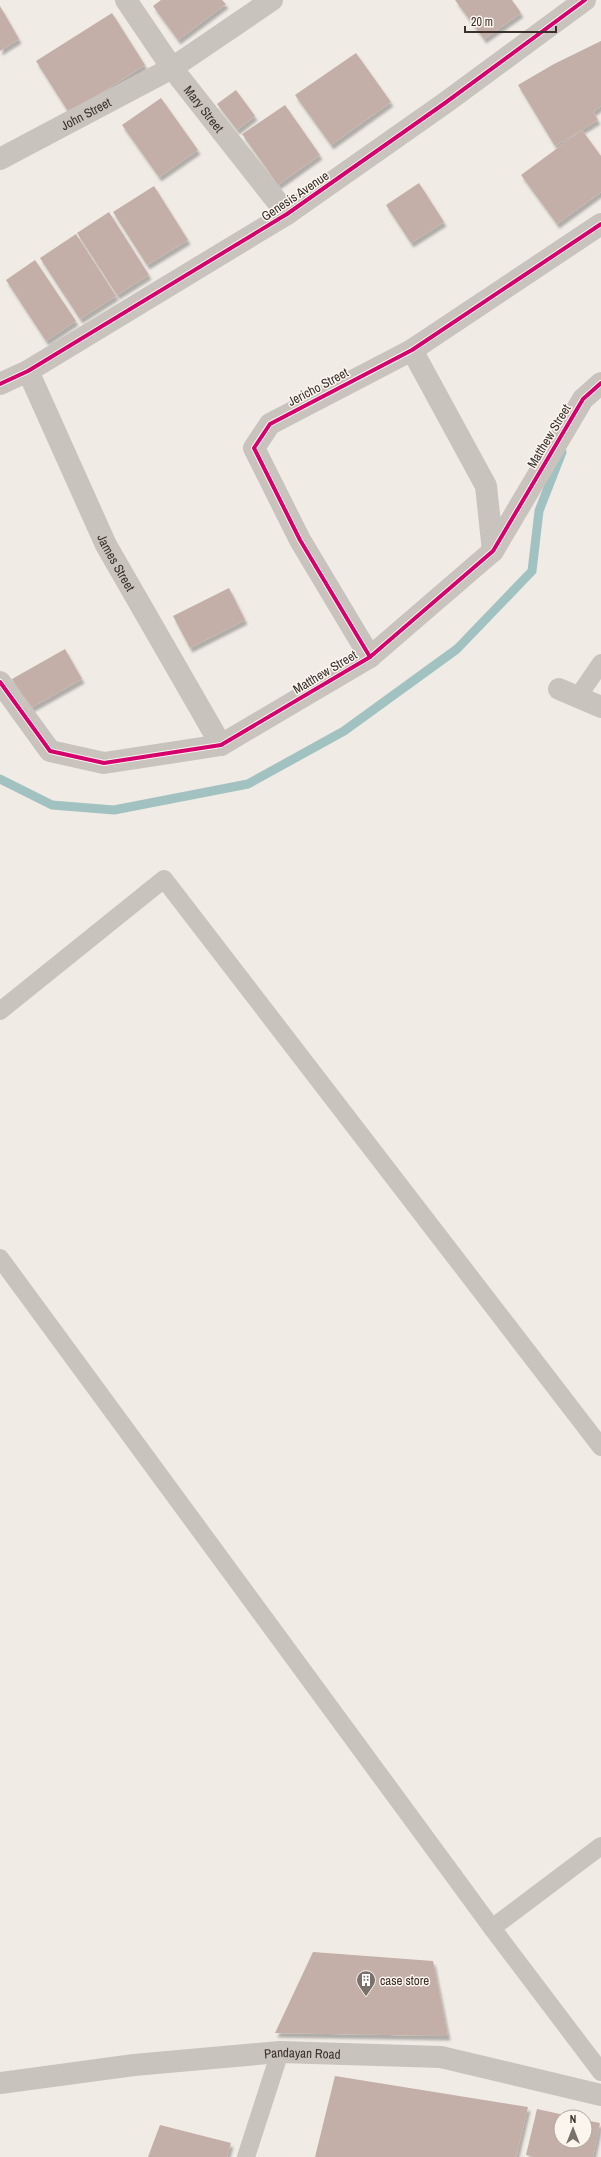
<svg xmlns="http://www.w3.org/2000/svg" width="601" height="2157" font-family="'Archivo Narrow',sans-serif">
<defs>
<filter id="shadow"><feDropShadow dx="2.5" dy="4.5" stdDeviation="1" flood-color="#0004"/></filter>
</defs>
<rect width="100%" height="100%" fill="#f0ebe5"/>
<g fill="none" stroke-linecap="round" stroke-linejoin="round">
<path stroke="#a1c2c1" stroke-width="9" d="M 0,779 L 52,805 L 114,810 L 248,784 L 344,731 L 457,649 L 532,571 L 539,511 L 562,452"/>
</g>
<g fill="#c3afa7" filter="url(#shadow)">
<path d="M 161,0 L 222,0 L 226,4 L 178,40 L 153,6 Z"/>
<path d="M 455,0 L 512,0 L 521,13 L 484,39 Z"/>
<path d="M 0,6 L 19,39 L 0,51 Z"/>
<path d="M 112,13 L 145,65 L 69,113 L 36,61 Z"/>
<path d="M 601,41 L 601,106 L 593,112 L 598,120 L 555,146 L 518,85 L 554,64 Z"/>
<path d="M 356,53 L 391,102 L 331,145 L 295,95 Z"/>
<path d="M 236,90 L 255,116 L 237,130 L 217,104 Z"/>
<path d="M 161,98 L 198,150 L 159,177 L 122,125 Z"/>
<path d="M 285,105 L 320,155 L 278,185 L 242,134 Z"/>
<path d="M 582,130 L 601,156 L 601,192 L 557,224 L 521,175 Z"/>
<path d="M 419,183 L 444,222 L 411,243 L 386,205 Z"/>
<path d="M 154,186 L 188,240 L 147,265 L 113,212 Z"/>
<path d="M 109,212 L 149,275 L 117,295 L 77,233 Z"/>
<path d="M 76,234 L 116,296 L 80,319 L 40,258 Z"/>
<path d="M 35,260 L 76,321 L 46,341 L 6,280 Z"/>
<path d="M 229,588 L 245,620 L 190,648 L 173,616 Z"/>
<path d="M 65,649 L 82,679 L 29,709 L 12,679 Z"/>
<path d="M 313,1952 L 433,1961 L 448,2036 L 275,2033 Z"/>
<path d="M 335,2076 L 528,2107 L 516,2157 L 315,2157 Z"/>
<path d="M 537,2109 L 569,2116 L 561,2117 L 561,2141 L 585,2141 L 585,2120 L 600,2123 L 593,2157 L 536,2157 L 526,2155 Z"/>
<path d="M 160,2125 L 231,2143 L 227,2157 L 148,2157 Z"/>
</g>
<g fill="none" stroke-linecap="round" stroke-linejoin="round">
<g stroke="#c9c3be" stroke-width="18">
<path d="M 577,698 L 601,663"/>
<path d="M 0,1011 L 164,879 L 601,1447"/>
<path d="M 0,1258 L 492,1928 L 601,2072"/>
<path d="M 492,1928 L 601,1846"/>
<path d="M 246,2157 L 280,2052"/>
</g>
<g stroke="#c9c3be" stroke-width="22">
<path id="s1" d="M 126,0 L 172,68 L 287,214"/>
<path id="s2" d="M 0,159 L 172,68 L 272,0"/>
<path d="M 412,350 L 486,486 L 493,551"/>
<path id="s3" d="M 28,371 L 106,545 L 221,745"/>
<path d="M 0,384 L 28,371 L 287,214 L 445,103 L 585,0"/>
<path d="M 370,657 L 300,540 L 254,448 L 270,424 L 412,350 L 601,224"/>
<path d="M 0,682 L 50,751 L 104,763 L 221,745 L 370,657 L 493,551 L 583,399 L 601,383"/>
<path d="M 559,689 L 601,707"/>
<path id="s4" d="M 0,2083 L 134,2065 L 280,2052 L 441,2057 L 601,2095"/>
</g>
<defs>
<g id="cycleway">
<path d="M 0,384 L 28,371 L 287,214 L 445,103 L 585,0"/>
<path d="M 370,657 L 300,540 L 254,448 L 270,424 L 412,350 L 601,224"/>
<path d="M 0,682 L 50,751 L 104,763 L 221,745 L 370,657 L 493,551 L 583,399 L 601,383"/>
</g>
</defs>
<use href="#cycleway" stroke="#fbf5ee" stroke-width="6"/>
<use href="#cycleway" stroke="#d6006c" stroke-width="4"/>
</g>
<defs>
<symbol id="building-pin" viewBox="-11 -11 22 30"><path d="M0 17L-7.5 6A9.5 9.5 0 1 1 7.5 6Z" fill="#7a716c" stroke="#fbf5ee"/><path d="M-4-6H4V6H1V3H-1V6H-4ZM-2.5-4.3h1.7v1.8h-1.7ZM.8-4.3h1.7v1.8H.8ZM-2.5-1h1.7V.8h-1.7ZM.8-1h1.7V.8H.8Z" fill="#fff"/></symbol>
</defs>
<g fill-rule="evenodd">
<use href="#building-pin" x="355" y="1969" width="22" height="30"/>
</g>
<g text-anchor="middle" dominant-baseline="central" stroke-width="3" stroke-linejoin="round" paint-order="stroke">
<g font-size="13" fill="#3b302b" stroke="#fbf5ee">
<text stroke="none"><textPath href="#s1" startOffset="134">Mary Street</textPath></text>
<text stroke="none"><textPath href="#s2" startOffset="97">John Street</textPath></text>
<text transform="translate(295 196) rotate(-34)">Genesis Avenue</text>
<text transform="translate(318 387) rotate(-28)">Jericho Street</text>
<text transform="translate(549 436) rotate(-59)">Matthew Street</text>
<text stroke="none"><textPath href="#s3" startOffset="211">James Street</textPath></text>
<text transform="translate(325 672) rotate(-31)">Matthew Street</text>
<text stroke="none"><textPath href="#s4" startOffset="304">Pandayan Road</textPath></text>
</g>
<g font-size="13" fill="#3b302b" stroke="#fbf5ee" text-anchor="start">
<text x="380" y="1980">case store</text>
</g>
</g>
<g transform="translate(573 2129)"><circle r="19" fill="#fbf5ee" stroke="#aea6a0"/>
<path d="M0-3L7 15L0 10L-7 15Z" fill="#7a716c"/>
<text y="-6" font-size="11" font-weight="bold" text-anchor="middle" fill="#3b302b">N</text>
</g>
<path d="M465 26v6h91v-6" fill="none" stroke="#3b302b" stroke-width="2"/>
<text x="471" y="26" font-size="12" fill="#3b302b" stroke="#fbf5ee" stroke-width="3" paint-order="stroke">20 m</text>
</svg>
